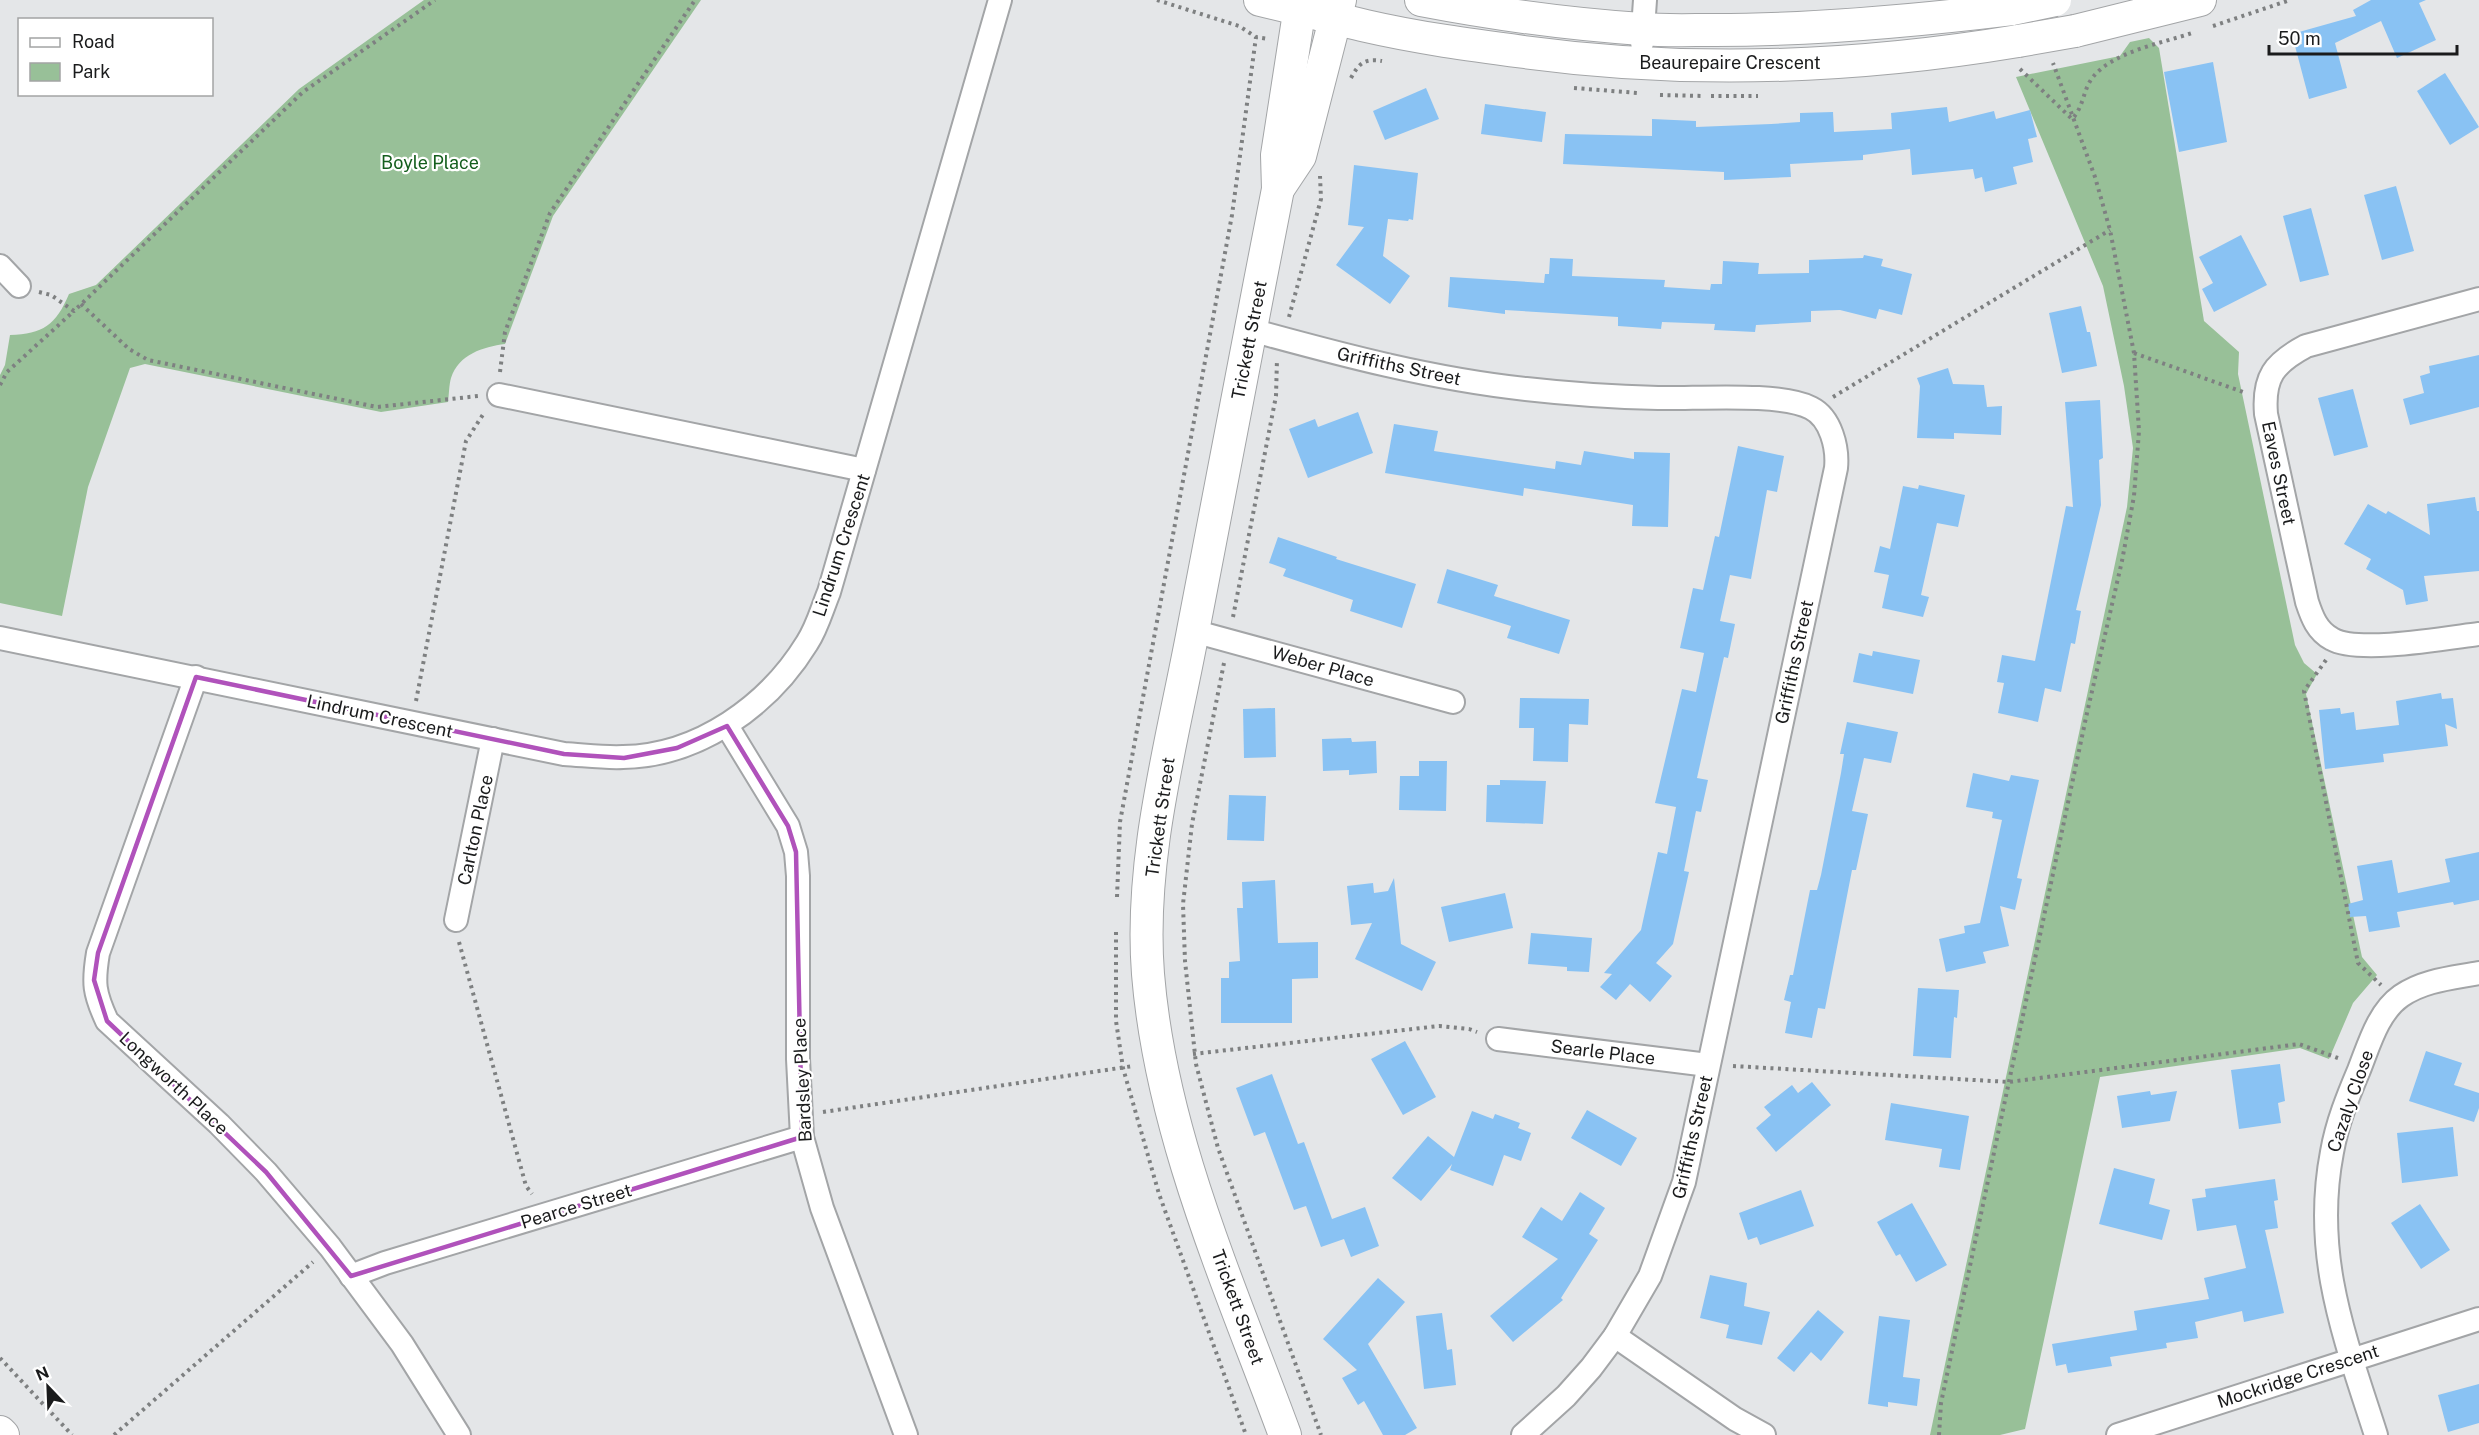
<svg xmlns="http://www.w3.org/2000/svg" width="2479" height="1435" font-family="'Public Sans',sans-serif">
<rect width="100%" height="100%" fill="#e4e6e8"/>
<g fill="#98c098">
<path d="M 424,0 L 701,0 L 553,216 L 505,344 C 483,347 459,354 451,378 C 449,385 449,395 448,402 L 381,412 L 145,364 L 130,368 L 88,487 L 62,616 L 0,603 L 0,375 L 5,365 L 10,335 C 43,334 56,325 69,294 L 96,285 L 299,89 Z"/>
<path d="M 2149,38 L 2159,48 L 2204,321 L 2239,352 L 2238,374 L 2295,645 L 2304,663 L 2317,674 L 2306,694 L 2362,957 L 2377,975 L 2353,1003 L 2329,1059 L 2300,1048 L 2100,1077 L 2025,1429 L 2000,1435 L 1930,1435 L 2127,507 L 2133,448 L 2124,386 L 2103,286 L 2016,77 L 2120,56 L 2130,42 Z"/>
</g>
<g fill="#89c2f3">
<path d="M 2371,0 L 2426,0 L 2419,3 L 2436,40 L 2397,58 L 2381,21 L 2335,43 L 2347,88 L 2309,99 L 2295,46 L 2302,44 L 2299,32 L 2356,16 L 2353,10 Z"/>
<path d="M 2213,62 L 2227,142 L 2179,152 L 2164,72 Z"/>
<path d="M 2445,73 L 2479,127 L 2450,145 L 2417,91 Z"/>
<path d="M 1426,88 L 1439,119 L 1385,140 L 1373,111 Z"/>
<path d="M 1485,104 L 1546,112 L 1542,142 L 1481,134 Z"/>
<path d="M 1947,107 L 1949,122 L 1994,111 L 1996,119 L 2030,110 L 2037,137 L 2028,139 L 2033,162 L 2013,167 L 2017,184 L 1985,192 L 1982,177 L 1975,179 L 1973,169 L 1912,175 L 1910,149 L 1863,155 L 1863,160 L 1790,164 L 1791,177 L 1724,180 L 1724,172 L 1563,164 L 1565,134 L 1652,136 L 1652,119 L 1696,121 L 1696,127 L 1771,124 L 1800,122 L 1800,113 L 1833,112 L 1834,132 L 1892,129 L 1891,113 Z"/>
<path d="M 1354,165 L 1418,173 L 1413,220 L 1409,219 L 1408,221 L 1388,219 L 1383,256 L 1410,276 L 1390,304 L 1336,265 L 1364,227 L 1348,225 Z"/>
<path d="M 2396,186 L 2414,251 L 2382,260 L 2364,195 Z"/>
<path d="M 2311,208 L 2329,275 L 2300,282 L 2283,216 Z"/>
<path d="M 2241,235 L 2267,285 L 2214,312 L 2202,289 L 2213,283 L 2199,257 Z"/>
<path d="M 1864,255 L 1883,259 L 1881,266 L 1912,274 L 1902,315 L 1879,309 L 1876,319 L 1840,310 L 1811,311 L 1811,322 L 1756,325 L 1755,332 L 1714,330 L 1715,324 L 1662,322 L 1661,329 L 1618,326 L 1618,317 L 1505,310 L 1505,314 L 1448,307 L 1450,277 L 1544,283 L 1545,274 L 1549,274 L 1550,258 L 1573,259 L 1572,276 L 1665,280 L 1664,287 L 1710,290 L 1711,284 L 1722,284 L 1723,261 L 1759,263 L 1758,274 L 1809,273 L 1809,260 L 1863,258 Z"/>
<path d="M 2081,306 L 2087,332 L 2090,332 L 2097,366 L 2062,373 L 2049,313 Z"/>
<path d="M 2479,355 L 2479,407 L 2410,425 L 2403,399 L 2424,393 L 2420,376 L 2430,373 L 2429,366 Z"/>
<path d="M 1948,368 L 1953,384 L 1984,385 L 1987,407 L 2002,406 L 2001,435 L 1954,433 L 1954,439 L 1917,438 L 1920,386 L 1917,378 Z"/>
<path d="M 2353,389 L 2368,447 L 2334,456 L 2318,398 Z"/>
<path d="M 2100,400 L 2103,458 L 2099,460 L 2101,505 L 2076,610 L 2081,611 L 2075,644 L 2071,643 L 2061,692 L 2045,688 L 2038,722 L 1998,713 L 2004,683 L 1997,682 L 2002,655 L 2035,661 L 2066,506 L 2073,507 L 2065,402 Z"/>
<path d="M 1358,412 L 1373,453 L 1308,478 L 1289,429 L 1315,419 L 1318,427 Z"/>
<path d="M 1394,424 L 1438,431 L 1434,451 L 1555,469 L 1556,461 L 1581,465 L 1584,451 L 1634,459 L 1634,452 L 1670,453 L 1668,527 L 1632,526 L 1633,505 L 1524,488 L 1523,496 L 1385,473 Z"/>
<path d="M 1738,446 L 1784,456 L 1777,492 L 1767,490 L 1751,579 L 1730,575 L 1720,621 L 1735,624 L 1728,658 L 1724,657 L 1697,778 L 1708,780 L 1701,812 L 1696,811 L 1684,871 L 1689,872 L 1673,944 L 1656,963 L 1672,976 L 1650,1002 L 1630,984 L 1616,1000 L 1600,987 L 1612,974 L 1604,973 L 1641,930 L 1658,852 L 1667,854 L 1676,807 L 1655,803 L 1682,689 L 1696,692 L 1704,653 L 1680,648 L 1693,588 L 1703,590 L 1715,536 L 1719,537 Z"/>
<path d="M 1919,485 L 1965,495 L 1958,527 L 1937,523 L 1921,595 L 1929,597 L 1923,617 L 1882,608 L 1889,575 L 1874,572 L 1880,546 L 1890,549 L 1903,486 L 1918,489 Z"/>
<path d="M 2475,497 L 2477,511 L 2479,511 L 2479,571 L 2424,576 L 2428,601 L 2406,605 L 2403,590 L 2366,569 L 2371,559 L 2344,544 L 2368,504 L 2386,514 L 2388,511 L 2430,535 L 2427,504 Z"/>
<path d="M 1278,537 L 1337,557 L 1336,559 L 1416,584 L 1402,628 L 1350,611 L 1353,600 L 1283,576 L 1286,569 L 1269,563 Z"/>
<path d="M 1447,569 L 1498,585 L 1494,596 L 1570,620 L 1559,654 L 1507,638 L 1511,626 L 1437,603 Z"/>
<path d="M 1873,651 L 1920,660 L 1913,694 L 1853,682 L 1859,653 L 1872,656 Z"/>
<path d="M 2441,693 L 2442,699 L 2453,698 L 2457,729 L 2445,724 L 2448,746 L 2383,754 L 2384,762 L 2325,769 L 2319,710 L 2340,708 L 2341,714 L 2354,712 L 2356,730 L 2399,725 L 2396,701 Z"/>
<path d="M 1520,698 L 1589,699 L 1588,725 L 1569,724 L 1568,762 L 1533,761 L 1534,728 L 1519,728 Z"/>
<path d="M 1275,708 L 1276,757 L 1244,758 L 1243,709 Z"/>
<path d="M 1847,722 L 1898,732 L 1891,763 L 1864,758 L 1852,811 L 1868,814 L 1856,870 L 1852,870 L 1825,1009 L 1818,1008 L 1812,1038 L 1785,1033 L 1791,1002 L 1784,1000 L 1790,975 L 1793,975 L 1810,890 L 1817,890 L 1821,875 L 1841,773 L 1844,754 L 1840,754 Z"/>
<path d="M 1351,738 L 1352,742 L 1376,741 L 1377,773 L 1349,775 L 1349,770 L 1323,771 L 1322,739 Z"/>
<path d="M 1419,761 L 1447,761 L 1446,811 L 1399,810 L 1400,776 L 1419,776 Z"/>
<path d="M 1973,773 L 2009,781 L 2011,775 L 2039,780 L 2017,878 L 2022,879 L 2015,910 L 2000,906 L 2009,946 L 1983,952 L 1986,963 L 1946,972 L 1939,939 L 1965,933 L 1964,926 L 1980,923 L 2002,820 L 1992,818 L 1993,812 L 1966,807 Z"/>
<path d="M 1500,780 L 1546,781 L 1543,824 L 1486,822 L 1487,785 L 1500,785 Z"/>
<path d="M 1229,795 L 1266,796 L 1264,841 L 1227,840 Z"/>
<path d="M 2479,852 L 2479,900 L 2454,905 L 2453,902 L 2397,912 L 2400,927 L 2369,932 L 2366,916 L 2350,917 L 2348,904 L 2363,900 L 2357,866 L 2392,860 L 2398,893 L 2450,882 L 2445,859 Z"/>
<path d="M 1394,878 L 1401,944 L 1436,962 L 1422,991 L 1355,959 L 1372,923 L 1351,925 L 1347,886 L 1373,883 L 1374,893 L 1388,891 Z"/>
<path d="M 1275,880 L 1278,943 L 1318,942 L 1318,978 L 1292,979 L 1292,1023 L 1221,1023 L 1221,978 L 1229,978 L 1229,962 L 1240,961 L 1237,908 L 1243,908 L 1242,882 Z"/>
<path d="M 1505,893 L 1513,928 L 1449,942 L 1441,907 Z"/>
<path d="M 1531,933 L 1592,938 L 1589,972 L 1567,971 L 1567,967 L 1528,964 Z"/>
<path d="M 1918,988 L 1959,990 L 1957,1018 L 1954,1017 L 1951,1058 L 1913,1056 Z"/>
<path d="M 1405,1041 L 1436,1097 L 1403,1115 L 1371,1059 Z"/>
<path d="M 2426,1051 L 2462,1063 L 2454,1085 L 2479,1093 L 2479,1108 L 2474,1122 L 2409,1101 Z"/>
<path d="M 2280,1064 L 2285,1101 L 2278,1103 L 2281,1123 L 2239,1129 L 2231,1070 Z"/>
<path d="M 1272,1074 L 1298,1144 L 1304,1142 L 1332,1219 L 1365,1207 L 1379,1246 L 1351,1257 L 1344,1239 L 1321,1247 L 1306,1206 L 1294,1210 L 1265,1132 L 1254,1136 L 1236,1088 Z"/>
<path d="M 1812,1082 L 1831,1105 L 1776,1152 L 1756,1128 L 1771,1115 L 1764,1107 L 1792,1085 L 1798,1093 Z"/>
<path d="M 2150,1091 L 2151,1095 L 2177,1091 L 2170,1121 L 2122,1128 L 2117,1096 Z"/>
<path d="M 1891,1103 L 1969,1116 L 1960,1170 L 1939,1167 L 1942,1149 L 1885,1140 Z"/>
<path d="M 1587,1110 L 1637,1138 L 1621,1166 L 1571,1138 Z"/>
<path d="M 1472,1111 L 1493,1119 L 1495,1114 L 1520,1123 L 1518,1128 L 1531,1133 L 1521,1161 L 1504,1155 L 1493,1186 L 1450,1170 L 1452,1164 L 1421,1201 L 1392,1178 L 1428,1136 L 1454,1157 Z"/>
<path d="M 2453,1127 L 2458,1176 L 2402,1183 L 2397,1133 Z"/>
<path d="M 2114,1168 L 2155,1179 L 2149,1204 L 2170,1210 L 2162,1240 L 2099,1224 Z"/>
<path d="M 2275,1179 L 2278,1200 L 2274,1201 L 2278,1228 L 2265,1230 L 2284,1313 L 2244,1322 L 2242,1311 L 2195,1322 L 2198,1338 L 2166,1343 L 2167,1348 L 2110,1357 L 2112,1366 L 2068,1373 L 2066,1364 L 2056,1366 L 2052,1344 L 2137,1330 L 2134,1311 L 2209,1299 L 2204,1278 L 2246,1268 L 2236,1225 L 2197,1231 L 2192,1199 L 2206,1197 L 2205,1189 Z"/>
<path d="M 1801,1190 L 1814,1226 L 1760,1245 L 1757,1237 L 1748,1240 L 1739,1213 Z"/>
<path d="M 1580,1192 L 1605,1208 L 1589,1234 L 1598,1240 L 1561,1298 L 1563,1300 L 1513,1342 L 1490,1316 L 1558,1259 L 1522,1237 L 1541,1207 L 1562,1221 Z"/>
<path d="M 1912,1203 L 1947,1265 L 1916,1282 L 1900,1254 L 1896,1256 L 1877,1222 Z"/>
<path d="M 2420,1204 L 2450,1250 L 2421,1269 L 2391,1223 Z"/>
<path d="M 1710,1275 L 1747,1283 L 1744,1306 L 1770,1312 L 1762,1345 L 1726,1338 L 1729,1325 L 1700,1318 Z"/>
<path d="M 1378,1278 L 1405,1302 L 1368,1344 L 1417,1428 L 1405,1435 L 1383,1435 L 1364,1401 L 1358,1405 L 1342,1378 L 1357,1370 L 1323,1339 Z"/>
<path d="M 1818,1310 L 1844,1332 L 1821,1361 L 1811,1352 L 1794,1372 L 1777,1358 Z"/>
<path d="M 1442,1313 L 1447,1350 L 1452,1349 L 1456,1385 L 1424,1389 L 1416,1316 Z"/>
<path d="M 1879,1316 L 1910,1320 L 1903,1377 L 1920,1379 L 1917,1406 L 1888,1402 L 1888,1407 L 1868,1404 Z"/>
<path d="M 2479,1384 L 2479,1423 L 2448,1432 L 2438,1395 Z"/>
</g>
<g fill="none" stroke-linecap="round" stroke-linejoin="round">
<defs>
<g id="street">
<path d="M 1642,43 L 1645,0"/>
<path d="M 0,266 L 19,286"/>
<path d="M 2479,299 L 2306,346 C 2274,363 2263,377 2266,414 L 2307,602 C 2312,617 2317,631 2332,639 C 2358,654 2447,638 2479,634"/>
<path d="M 1251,330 C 1342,355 1432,379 1526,389 C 1570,394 1614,397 1658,398 C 1696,399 1780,392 1811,408 C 1831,418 1838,448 1836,468 L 1684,1182 L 1650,1276 L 1615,1336 L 1591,1368 L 1566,1396 L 1523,1435"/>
<path d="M 499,395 L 864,470"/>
<path d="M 1193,631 L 1453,702"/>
<path d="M 0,638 L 564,754 C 583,755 604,758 623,757 C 699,756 769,705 807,643 C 817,628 822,609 829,592 L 1000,0"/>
<path d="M 196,677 L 98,953 C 93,983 94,993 107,1021 L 219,1124 L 266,1172 L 330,1247 L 402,1344 L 459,1435"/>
<path d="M 727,726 L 788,826 L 796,852 L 798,876 L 798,1059 L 802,1137 L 822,1208 L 906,1435"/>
<path d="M 456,920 L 493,739"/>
<path d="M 1498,1039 L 1708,1065"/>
<path d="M 351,1276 L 385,1263 L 802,1137"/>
<path d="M 1615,1336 L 1735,1419 L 1764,1435"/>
<path d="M 2118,1435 L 2479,1319"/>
<path d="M 2376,1435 C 2345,1338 2312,1256 2332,1152 C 2337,1123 2348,1096 2359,1070 C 2369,1045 2378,1012 2401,996 C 2424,980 2453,978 2479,973"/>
</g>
<g id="secondary">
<path d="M 1260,0 C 1296,8 1331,18 1366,26 C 1418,38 1471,45 1524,52 C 1687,74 1856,68 2018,41"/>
<path d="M 1421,0 C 1494,14 1567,24 1641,29 C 1665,31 1690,30 1714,30 C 1814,30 1913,21 2012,9"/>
<path d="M 2075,31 L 2200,0"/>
<path d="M 1278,189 L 1300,156 L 1340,0"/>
<path d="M 0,1432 L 3,1435"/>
<path d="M 1285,1435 C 1230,1286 1161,1134 1148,974 C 1139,859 1172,743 1193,631 C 1222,483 1249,336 1278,189 L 1277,155 L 1301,0"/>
</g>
</defs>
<use href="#street" stroke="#a3a5a7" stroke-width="26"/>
<use href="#secondary" stroke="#a3a5a7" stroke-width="34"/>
<g stroke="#7e8081" stroke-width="4" stroke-dasharray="3 4.5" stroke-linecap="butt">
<path d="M 1157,0 L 1239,26 L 1256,37 L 1269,39"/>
<path d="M 2213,26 L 2290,0"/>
<path d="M 2020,69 L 2072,119 C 2084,107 2083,89 2093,77 C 2113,52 2162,43 2192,33"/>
<path d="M 1351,78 C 1359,63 1365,58 1382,61"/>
<path d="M 1574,88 L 1638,93"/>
<path d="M 1660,95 L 1704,96"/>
<path d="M 1711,96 L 1758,96"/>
<path d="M 39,292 L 51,295 L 74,311 L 303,92 L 435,0"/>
<path d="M 81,304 L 129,349 L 148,360 L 377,407 L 478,396"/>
<path d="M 1289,317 L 1321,199 L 1320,176"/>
<path d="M 2134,353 L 2243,392"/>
<path d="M 500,372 L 505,332 L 550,213 L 695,0"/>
<path d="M 0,385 L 7,372 L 74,311"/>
<path d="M 1833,397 L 2110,230"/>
<path d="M 1233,617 L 1276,396 L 1277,359"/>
<path d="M 2326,660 L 2304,691 L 2358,963 L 2381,985"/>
<path d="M 1224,663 L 1192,824 L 1183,904 L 1185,961 L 1196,1064 L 1218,1148 L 1321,1435"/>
<path d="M 416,701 L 466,441 L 484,413"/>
<path d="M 1117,897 L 1120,822 L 1232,215 L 1256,37"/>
<path d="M 1116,932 L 1116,1021 L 1123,1068 L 1159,1194 L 1246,1435"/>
<path d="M 459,942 L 526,1186 L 532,1194"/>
<path d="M 1193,1054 L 1439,1026 L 1469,1029 L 1477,1032"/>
<path d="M 1733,1066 L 2009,1082 L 2299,1044 L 2338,1058"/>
<path d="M 823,1112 L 1133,1066"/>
<path d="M 0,1358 L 72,1435"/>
<path d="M 114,1435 L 313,1262"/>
<path d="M 1939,1435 L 1941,1403 L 2087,713 L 2122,561 L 2134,496 L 2139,431 L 2134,353 L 2110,230 L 2095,177 L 2053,63"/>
</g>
<use href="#street" stroke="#fff" stroke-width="22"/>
<use href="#secondary" stroke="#fff" stroke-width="32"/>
<defs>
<g id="secondary-bridge">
<path d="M 2012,9 L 2055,0"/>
<path d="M 2018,41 L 2075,31"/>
</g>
</defs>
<use href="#secondary-bridge" stroke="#a3a5a7" stroke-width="34" stroke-linecap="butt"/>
<use href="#secondary-bridge" stroke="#fff" stroke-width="32"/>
</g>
<path fill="none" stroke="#b052bb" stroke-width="4.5" stroke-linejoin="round" d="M 196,677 L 564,754 L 624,758 L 677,748 L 727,726 L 788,826 L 796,852 L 802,1137 L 351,1276 L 266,1172 L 107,1021 L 94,980 L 98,953 Z"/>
<g text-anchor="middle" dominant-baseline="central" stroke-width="4.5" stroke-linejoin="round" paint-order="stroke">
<g font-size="18" fill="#1a1b1c" stroke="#fff">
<text x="1730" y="62">Beaurepaire Crescent</text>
<text transform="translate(1249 340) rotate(-79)">Trickett Street</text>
<text transform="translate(1399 366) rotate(12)">Griffiths Street</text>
<text transform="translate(2279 473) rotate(78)">Eaves Street</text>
<text transform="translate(841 545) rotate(-72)">Lindrum Crescent</text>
<text transform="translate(1794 662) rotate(-78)">Griffiths Street</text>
<text transform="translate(1323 666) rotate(16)">Weber Place</text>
<text transform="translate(380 716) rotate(12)">Lindrum Crescent</text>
<text transform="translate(1160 817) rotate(-82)">Trickett Street</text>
<text transform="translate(475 830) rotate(-78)">Carlton Place</text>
<text transform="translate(1603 1052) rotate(7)">Searle Place</text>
<text transform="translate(802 1080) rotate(-93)">Bardsley Place</text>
<text transform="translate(174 1083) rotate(43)">Longworth Place</text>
<text transform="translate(2350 1101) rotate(-71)">Cazaly Close</text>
<text transform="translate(1692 1137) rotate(-77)">Griffiths Street</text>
<text transform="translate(576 1206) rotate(-17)">Pearce Street</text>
<text transform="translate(1238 1307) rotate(70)">Trickett Street</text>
<text transform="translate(2298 1376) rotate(-18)">Mockridge Crescent</text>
</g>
<g font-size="18" fill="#145e1d" stroke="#fff">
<text x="430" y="162">Boyle Place</text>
</g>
</g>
<rect x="18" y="18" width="195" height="78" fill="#ffffff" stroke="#a3a4a4" stroke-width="1.5"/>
<rect x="30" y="38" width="30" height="9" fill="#ffffff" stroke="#a3a4a4" stroke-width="1.5"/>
<text x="72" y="48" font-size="18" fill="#1a1b1c">Road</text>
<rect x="30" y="63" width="30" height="18" fill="#98c098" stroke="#a3a4a4" stroke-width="1.5"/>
<text x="72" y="78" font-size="18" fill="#1a1b1c">Park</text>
<g transform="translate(48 1387) rotate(337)" stroke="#ffffff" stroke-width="4.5" paint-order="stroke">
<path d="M0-4.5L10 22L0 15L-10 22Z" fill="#1a1b1c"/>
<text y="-9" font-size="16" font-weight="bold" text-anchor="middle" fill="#1a1b1c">N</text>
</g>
<path d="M2269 45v9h188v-9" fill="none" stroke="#1a1b1c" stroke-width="3"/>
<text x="2278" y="45" font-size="18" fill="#1a1b1c" stroke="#ffffff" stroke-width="4.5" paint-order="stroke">50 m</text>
</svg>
